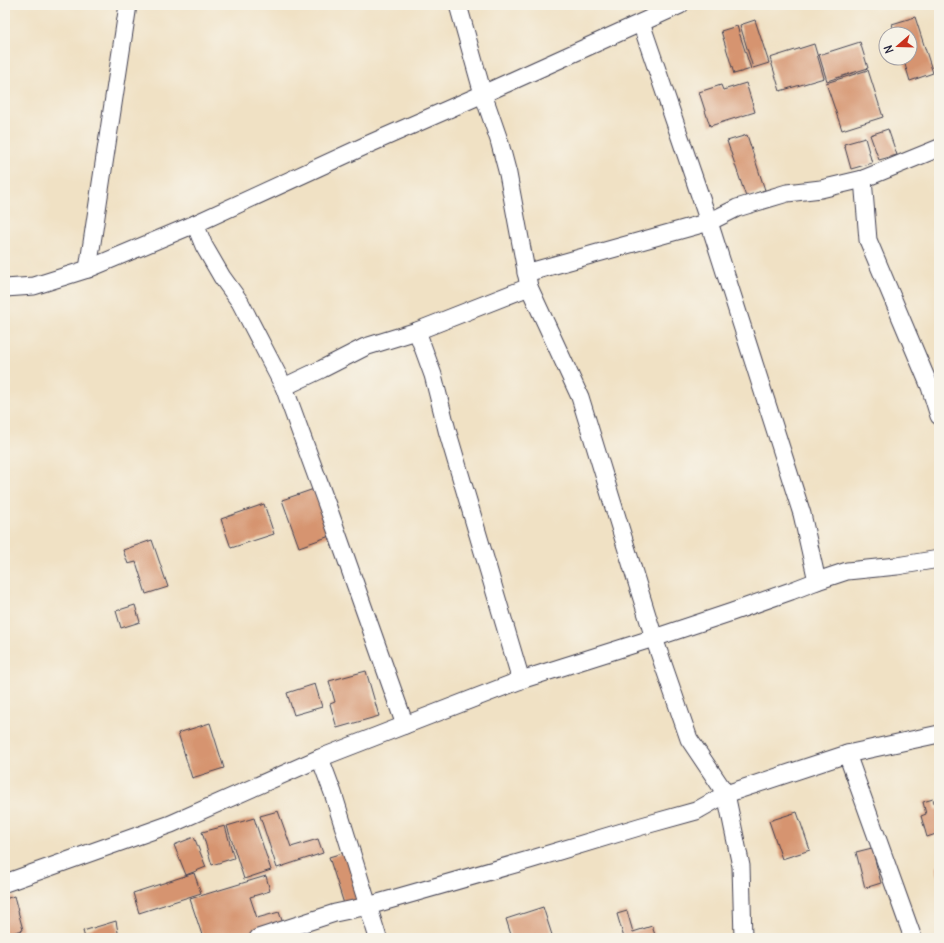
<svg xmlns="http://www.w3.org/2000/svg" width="944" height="943" font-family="Delius,sans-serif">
<rect width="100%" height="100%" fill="#f7f3e8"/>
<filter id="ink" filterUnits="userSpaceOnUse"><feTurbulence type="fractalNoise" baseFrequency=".025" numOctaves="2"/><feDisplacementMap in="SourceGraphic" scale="8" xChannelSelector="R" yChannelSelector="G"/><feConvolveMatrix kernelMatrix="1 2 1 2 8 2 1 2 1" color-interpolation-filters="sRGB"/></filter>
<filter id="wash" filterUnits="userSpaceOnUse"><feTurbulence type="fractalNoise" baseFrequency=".012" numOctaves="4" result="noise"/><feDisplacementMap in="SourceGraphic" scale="16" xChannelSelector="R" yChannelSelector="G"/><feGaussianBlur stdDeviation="0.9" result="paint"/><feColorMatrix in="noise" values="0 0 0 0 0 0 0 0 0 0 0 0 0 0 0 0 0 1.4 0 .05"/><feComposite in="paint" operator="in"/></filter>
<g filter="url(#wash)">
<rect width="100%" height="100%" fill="#f0e1c4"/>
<g id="blocks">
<g fill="#d6946f">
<path d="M 915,17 L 933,73 L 910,81 L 903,58 L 910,58 L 910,34 L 895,34 L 892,24 Z"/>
<path d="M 755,20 L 769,63 L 753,68 L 740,25 Z"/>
<path d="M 737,26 L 751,69 L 734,74 L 721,31 Z"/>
<path d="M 860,42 L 868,68 L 827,81 L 819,55 Z"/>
<path d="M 814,44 L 824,78 L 780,91 L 770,58 Z"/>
<path d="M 868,70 L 883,117 L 842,130 L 826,83 Z"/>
<path d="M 746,83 L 755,112 L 710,126 L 699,92 L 721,85 L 723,90 Z"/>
<path d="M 888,129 L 897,155 L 879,160 L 870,135 Z"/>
<path d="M 747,135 L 765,190 L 746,197 L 727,141 Z"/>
<path d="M 865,138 L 872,163 L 851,169 L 844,144 Z"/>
<path d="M 314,489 L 330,536 L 299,547 L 282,500 Z"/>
<path d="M 264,504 L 274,534 L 231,548 L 221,519 Z"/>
<path d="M 152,540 L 168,587 L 146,594 L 136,562 L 128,564 L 123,550 Z"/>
<path d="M 135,605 L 140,622 L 121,628 L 116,611 Z"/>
<path d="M 366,671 L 379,716 L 337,728 L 330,704 L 335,702 L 329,681 Z"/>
<path d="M 315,684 L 322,707 L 294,715 L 287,693 Z"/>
<path d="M 210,723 L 224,768 L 192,778 L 178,733 Z"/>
<path d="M 933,799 L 936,810 L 939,809 L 939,833 L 927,837 L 921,816 L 926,814 L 923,802 Z"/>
<path d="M 278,811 L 291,847 L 318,839 L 323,853 L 277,868 L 260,816 Z"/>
<path d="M 797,812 L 810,850 L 782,859 L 769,821 Z"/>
<path d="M 254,818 L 271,870 L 244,879 L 227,826 Z"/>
<path d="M 225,826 L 234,858 L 212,865 L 202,832 Z"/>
<path d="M 194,837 L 206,867 L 186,875 L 174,845 Z"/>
<path d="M 872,848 L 881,883 L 865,888 L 856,852 Z"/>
<path d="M 346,852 L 362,902 L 345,907 L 329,857 Z"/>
<path d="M 939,866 L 939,880 L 938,880 L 937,867 Z"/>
<path d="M 194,873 L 201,893 L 139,913 L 133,893 Z"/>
<path d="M 266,876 L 270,891 L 250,897 L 257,918 L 279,912 L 284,926 L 245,938 L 203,938 L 190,899 Z"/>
<path d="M 14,896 L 23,930 L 5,935 L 5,899 Z"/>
<path d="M 543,907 L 552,935 L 544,938 L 512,938 L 506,919 Z"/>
<path d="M 627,911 L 633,932 L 652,926 L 656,938 L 624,938 L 617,914 Z"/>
<path d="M 116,921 L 119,938 L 85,938 L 83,931 Z"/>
</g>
</g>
</g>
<g filter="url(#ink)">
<use href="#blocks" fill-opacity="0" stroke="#413f50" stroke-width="1"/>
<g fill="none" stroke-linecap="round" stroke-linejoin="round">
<defs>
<g id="minor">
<path d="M 458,5 L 483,94 L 499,140 L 508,174 L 529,287 L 580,397 L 654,638 L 689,739 L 726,794 L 741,866 L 743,938"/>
<path d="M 863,179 L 868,240 L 930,387 L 939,416"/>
<path d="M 195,224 L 204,246 L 222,277 L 240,302 L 284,387"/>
<path d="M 88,269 L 128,5"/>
<path d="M 526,273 L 709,222 L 737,208 L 787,193 L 821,189 L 863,179 L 939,148"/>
<path d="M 5,288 L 34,286 L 88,269 L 195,224 L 369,144 L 483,94 L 680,5"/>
<path d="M 417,331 L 433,375 L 447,430 L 521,680"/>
<path d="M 817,581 L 847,571 L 897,566 L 939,559"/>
<path d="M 405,725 L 330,513 L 284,387 L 322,369 L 365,347 L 417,331 L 529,287"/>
<path d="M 847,754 L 913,938"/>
<path d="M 320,758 L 333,793 L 378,938"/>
<path d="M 5,883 L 171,824 L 320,758 L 521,680 L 654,638 L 732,612 L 791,591 L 817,581 L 802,514 L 709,222 L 641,23"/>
<path d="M 258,938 L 335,913 L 368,906 L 529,860 L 642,826 L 696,811 L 726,794 L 847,754 L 939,734"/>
</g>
</defs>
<use href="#minor" stroke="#413f50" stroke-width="19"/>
<use href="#minor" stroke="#fff" stroke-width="17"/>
</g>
</g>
<rect width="944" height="943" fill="none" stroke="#f7f3e8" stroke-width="20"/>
<g transform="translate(898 46) rotate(250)"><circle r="19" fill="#f7f3e8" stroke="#a29fa3"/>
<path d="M0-3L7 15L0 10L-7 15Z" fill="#c8321e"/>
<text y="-6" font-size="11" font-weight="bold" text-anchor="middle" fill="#22223b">N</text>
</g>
</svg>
